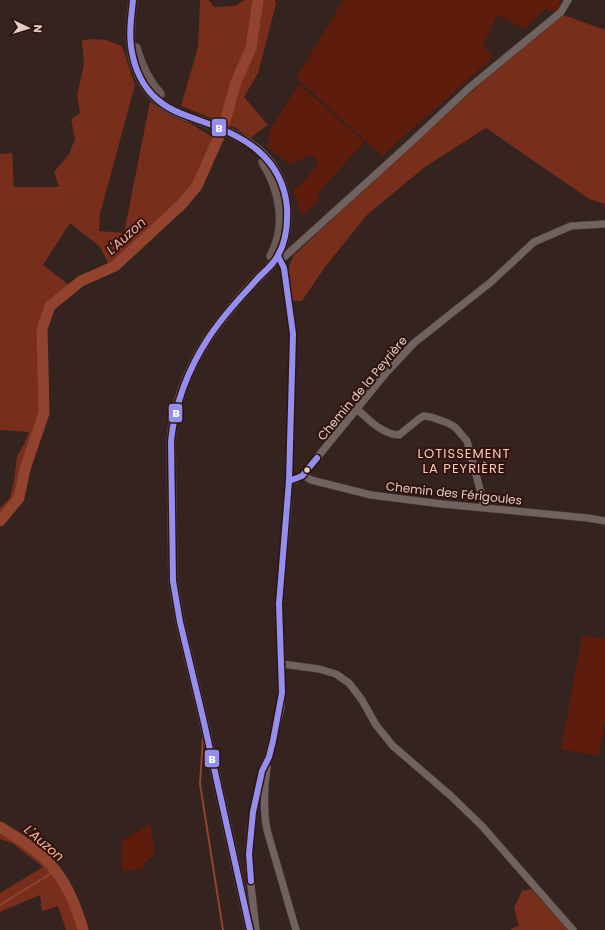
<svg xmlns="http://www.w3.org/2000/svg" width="605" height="930" font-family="Poppins,sans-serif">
<rect width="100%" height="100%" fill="#34231e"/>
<g fill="#5e1d0c">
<path d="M 343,0 L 561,0 L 558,12 L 545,9 L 524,29 L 497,15 L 483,46 L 493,57 L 382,156 L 296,78 Z"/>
<path d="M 299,84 L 364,142 L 319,192 L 317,203 L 302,215 L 293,191 L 304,181 L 319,163 L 311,155 L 289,164 L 267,147 L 271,128 Z"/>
<path d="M 582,636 L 605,639 L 605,721 L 598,756 L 561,749 Z"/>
<path d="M 151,824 L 154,855 L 144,863 L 143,869 L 122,871 L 121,841 Z"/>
</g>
<g fill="#772e1b">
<path d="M 200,0 L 209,0 L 214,7 L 235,6 L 245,0 L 275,0 L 276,4 L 258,73 L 244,97 L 268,125 L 250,138 L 236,128 L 181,106 L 198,47 Z"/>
<path d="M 564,15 L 605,30 L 605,204 L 589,199 L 486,128 L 425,167 L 367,215 L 325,267 L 302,301 L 292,301 L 287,273 L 293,256 L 390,165 L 501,65 L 537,37 L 556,19 Z"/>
<path d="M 94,39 L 106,40 L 122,46 L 135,85 L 100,214 L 99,231 L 124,233 L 150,102 L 171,116 L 191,124 L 214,138 L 194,183 L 170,211 L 113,264 L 109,265 L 100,247 L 70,223 L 43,265 L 69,285 L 47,305 L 39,328 L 42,413 L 23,468 L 15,498 L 0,517 L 0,508 L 10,498 L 14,480 L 17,456 L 24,444 L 29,432 L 0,430 L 0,154 L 12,153 L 14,187 L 59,187 L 54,172 L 69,154 L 75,139 L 71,119 L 80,113 L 77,95 L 84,64 L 82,40 Z"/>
<path d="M 0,829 C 16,839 38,851 50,866 C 63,880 72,907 80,925 L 81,930 L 66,930 L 58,906 L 42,911 L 40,895 L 0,912 L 0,893 L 43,867 L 12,843 L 0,839 Z"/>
<path d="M 531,889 L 568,930 L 510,930 L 519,925 L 514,908 L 522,891 Z"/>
</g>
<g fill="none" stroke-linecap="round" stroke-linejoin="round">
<g stroke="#91432e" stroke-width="2">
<path d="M 203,737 L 200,784 L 223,930"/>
<path d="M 0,905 L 47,876 L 55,869"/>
</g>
<g stroke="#91432e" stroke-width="11">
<path d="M 0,521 L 19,498 L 25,469 L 44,413 L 42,329 L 50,306 L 81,281 L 115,266 L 182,204 L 197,186 L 224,125 L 236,82 L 251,48 L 258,0"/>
<path d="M 0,827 C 37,849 59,864 75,906 C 78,914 81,922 83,930"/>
</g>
<defs>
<g id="street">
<path d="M 281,260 L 407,146 L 470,87 L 561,12 L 568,0"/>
<path d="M 357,409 C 369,420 382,434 399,435 L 420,418 L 424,416 L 431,417 L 448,423 L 455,427 L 467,441 L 483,501 L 483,507"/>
<path d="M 303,475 L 311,480 L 371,495 L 442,504 L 588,518 L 605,521"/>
<path d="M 289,481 L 295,480 L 303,475 L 386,373 L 414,343 L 491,282 L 534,242 L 571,226 L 605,224"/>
<path d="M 282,664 L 319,669 L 336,674 L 349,683 L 362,700 L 376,725 L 393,746 L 451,796 L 482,826 L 573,930"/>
<path d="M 267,767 C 264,788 263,809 267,830 L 296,930"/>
<path d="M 256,930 L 249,868 L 249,846 L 251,824 L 259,784 L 263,769 L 268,758 L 281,708 L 282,680 L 279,604 L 288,506 L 291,416 L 293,334 L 284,268 L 278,256"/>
</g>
<g id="secondary">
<path d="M 133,0 C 131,16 129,32 131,48 C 134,73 148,97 170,109 C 180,115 191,118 201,121 C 244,137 278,152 286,201 C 289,219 286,241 277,257 C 272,266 264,272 257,279 C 240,297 223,317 209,337 C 188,369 174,403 171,441 L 173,581 L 180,622 L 203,718 L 250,930"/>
<path d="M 136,48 C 141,65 148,81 160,94"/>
<path d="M 263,162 C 280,189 288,226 271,256"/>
</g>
</defs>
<use href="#street" stroke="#4e3f3b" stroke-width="8"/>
<use href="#secondary" stroke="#4e3f3b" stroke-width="10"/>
<use href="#street" stroke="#70635f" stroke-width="7"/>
<use href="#secondary" stroke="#6b5a55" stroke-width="9"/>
<defs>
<g id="bus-1">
<path d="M 133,0 C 131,19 128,38 133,57 C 137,75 147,93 163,104 C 175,113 188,116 201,121 C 244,136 282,157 287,207 C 288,226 285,249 272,264 C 265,272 257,278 251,286 C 236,302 221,319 209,337 C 188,369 175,403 171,441 L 173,581 L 180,622 L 203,718 L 250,930"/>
<path d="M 289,481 L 302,476 L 317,458"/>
<path d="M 251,881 L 249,854 L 253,812 L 262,771 L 269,757 L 273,741 L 282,693 L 279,604 L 289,481 L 293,334 L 284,268 L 278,256"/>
</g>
</defs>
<use href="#bus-1" stroke="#31140d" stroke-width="9"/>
<use href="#bus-1" stroke="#948ef0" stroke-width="6"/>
</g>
<circle fill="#e1ccc6" stroke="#31140d" stroke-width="1.5" cx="307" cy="470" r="3.5"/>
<g text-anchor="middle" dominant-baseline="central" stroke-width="4" stroke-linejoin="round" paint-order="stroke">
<g font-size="12" fill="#e1ccc6" stroke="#31140d">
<text transform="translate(362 388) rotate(-50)">Chemin de la Peyrière</text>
<text transform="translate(454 493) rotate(6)">Chemin des Férigoules</text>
</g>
<g font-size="13" font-style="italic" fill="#fcb4a1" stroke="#31140d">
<text transform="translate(126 236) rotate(-42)">L'Auzon</text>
<text transform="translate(44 843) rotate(41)">L'Auzon</text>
</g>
<g font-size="13" letter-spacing="1" fill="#fccabc" stroke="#31140d">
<text x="464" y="453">LOTISSEMENT<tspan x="464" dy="15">LA PEYRIÈRE</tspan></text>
</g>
</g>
<g stroke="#31140d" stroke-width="1.5">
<rect x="211" y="118" width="16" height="19" rx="4" fill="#948ef0"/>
<rect x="168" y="403" width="15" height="20" rx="4" fill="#948ef0"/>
<rect x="204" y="749" width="16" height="19" rx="4" fill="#948ef0"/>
</g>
<g font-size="11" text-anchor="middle" font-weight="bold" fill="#fff">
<text x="219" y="132">B</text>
<text x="176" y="417">B</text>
<text x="212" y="763">B</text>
</g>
<g transform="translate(28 28) rotate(94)" stroke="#31140d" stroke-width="3" paint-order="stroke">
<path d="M0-3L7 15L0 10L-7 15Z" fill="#e1ccc6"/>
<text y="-6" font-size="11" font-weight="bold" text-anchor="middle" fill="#e1ccc6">N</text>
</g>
</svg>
